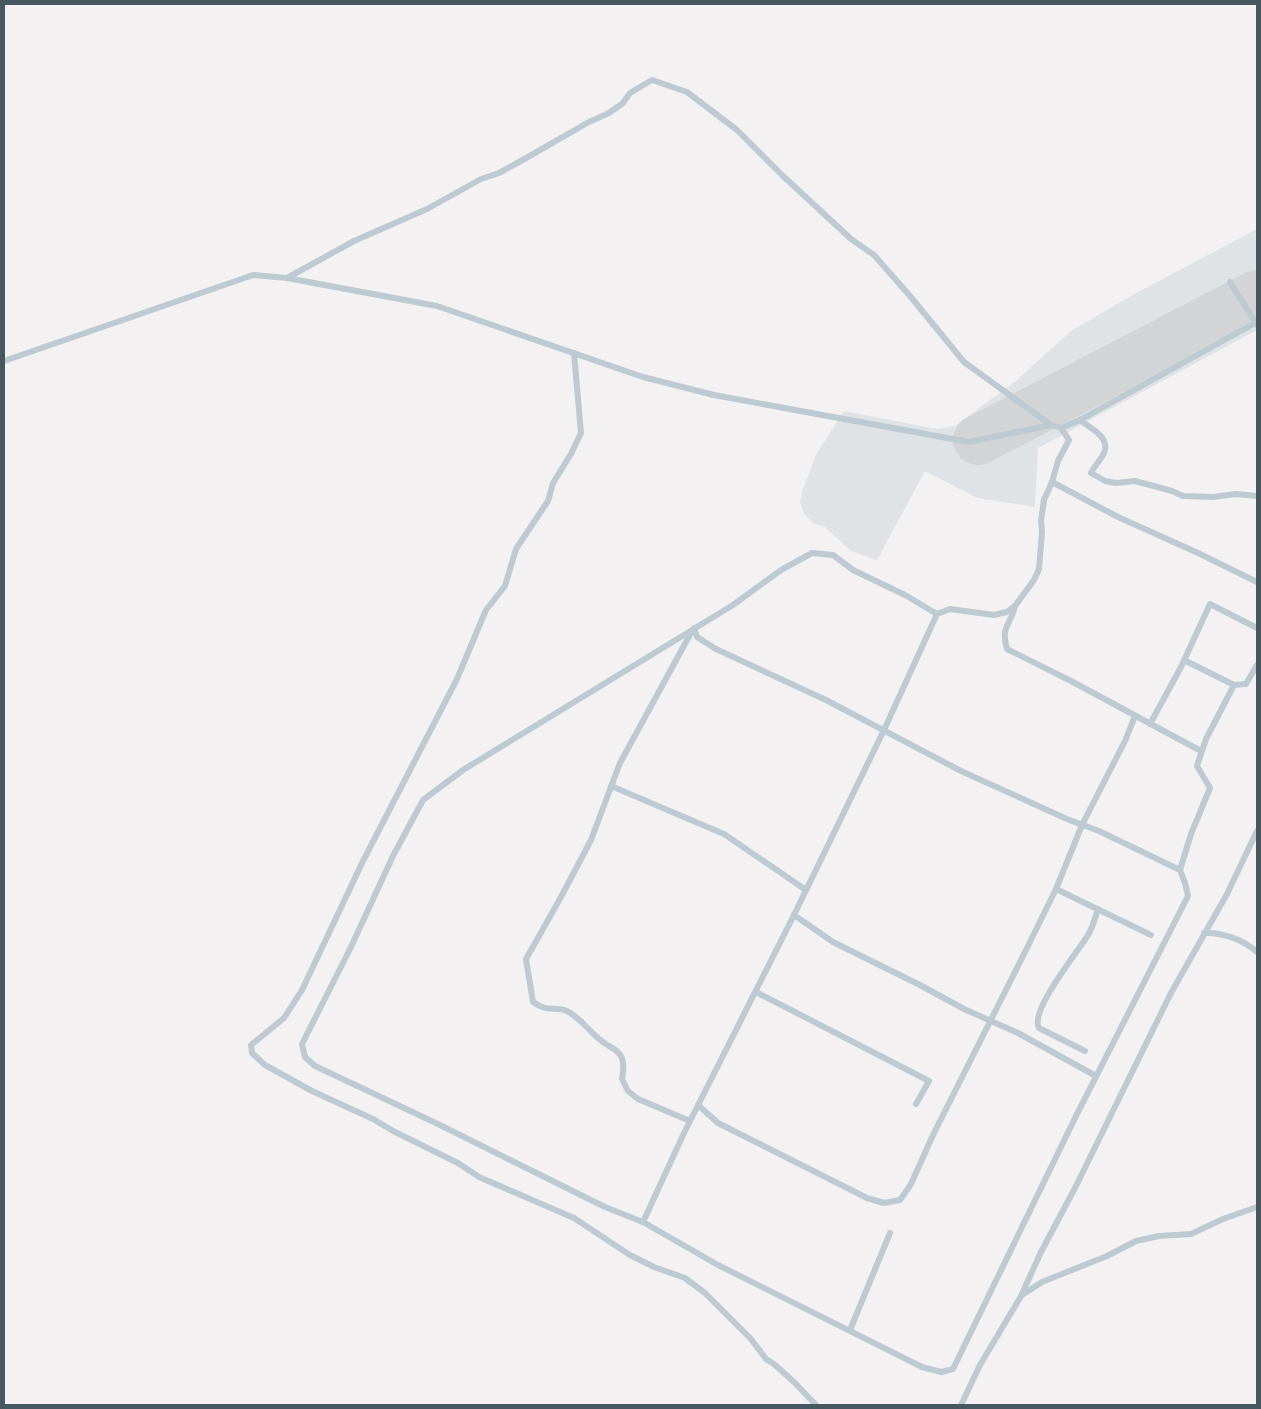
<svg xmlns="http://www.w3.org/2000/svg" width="1261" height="1409" font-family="Commissioner,sans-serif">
<rect width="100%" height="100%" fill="#f3f1f1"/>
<path fill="#dfe3e6" d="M 1257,229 L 1257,330 L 1038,448 L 1035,507 L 977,498 L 925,471 L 877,560 L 851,551 L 825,527 L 813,523 L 804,514 L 800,502 L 803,489 L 817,453 L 844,411 L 937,429 L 955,426 L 1016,381 L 1071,331 L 1138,292 Z"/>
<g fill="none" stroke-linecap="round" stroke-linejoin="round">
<path stroke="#d2d4d6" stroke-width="50" d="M 978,440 L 1257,295"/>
<g stroke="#becad1" stroke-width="6">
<path d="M 287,278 L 354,241 L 427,209 L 481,179 L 499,173 L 519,162 L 589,122 L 609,113 L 623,103 L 630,93 L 652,80 L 687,92 L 737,130 L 782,175 L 851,239 L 874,255 L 910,296 L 964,362 L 1051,425"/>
<path d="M 1230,282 L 1257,325"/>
<path d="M 574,353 L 581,433 L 571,454 L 553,483 L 548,501 L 516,549 L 505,586 L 486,610 L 457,679 L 363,861 L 302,990 L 284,1018 L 251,1045 L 252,1053 L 265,1065 L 312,1091 L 373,1119 L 395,1132 L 458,1163 L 479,1177 L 574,1218 L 630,1255 L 654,1267 L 685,1278 L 705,1293 L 751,1339 L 766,1359 L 774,1364 L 794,1382 L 816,1405"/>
<path d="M 4,361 L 253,275 L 287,278 L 437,306 L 643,377 L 714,395 L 969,442 L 1051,425 L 1061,428 L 1069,440 L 1058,461 L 1052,482 L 1118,517 L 1198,553 L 1257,582"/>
<path d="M 1080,420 C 1090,428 1111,437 1104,453 C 1101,460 1094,466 1091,473 L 1105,481 L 1116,483 L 1135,481 L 1172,491 L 1183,496 L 1213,497 L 1236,494 L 1257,496"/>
<path d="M 1061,428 L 1080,420 L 1257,322"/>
<path d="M 1015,606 C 1011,626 1000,625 1007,649 L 1071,681 L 1201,751"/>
<path d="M 937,614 L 905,595 L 853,570 L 833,555 L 812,553 L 781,570 L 733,605 L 463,770 L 423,800 L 393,856 L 350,949 L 302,1044 L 305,1057 L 315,1066 L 438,1124 L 605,1207 L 643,1222 L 718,1265 L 922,1367 L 941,1372 L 953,1369 L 1077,1114 L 1188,896 L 1185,883 L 1180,870 L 1191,834 L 1210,788 L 1197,766 L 1206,739 L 1234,685"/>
<path d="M 694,628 L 697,637 L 716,649 L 826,700 L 961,771 L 1067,819 L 1099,831 L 1180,870"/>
<path d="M 1184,660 L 1234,685 L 1246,684 L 1257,665"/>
<path d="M 1150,724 L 1181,667 L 1210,604 L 1257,628"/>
<path d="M 611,786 L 724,834 L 806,890"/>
<path d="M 1056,889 L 1151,935"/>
<path d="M 794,915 L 833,942 L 920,985 L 964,1009 L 1018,1033 L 1096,1076"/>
<path d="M 1204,933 C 1222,932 1244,940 1257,952"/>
<path d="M 756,992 L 929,1081 L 916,1104"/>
<path d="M 1085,1051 L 1039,1028 C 1029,1011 1078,952 1088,935 C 1093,927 1095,918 1098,909"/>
<path d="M 698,1105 L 718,1123 L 867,1198 L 884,1203 L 900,1200 L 911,1184 L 933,1135 L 1026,950 L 1056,889 L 1082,825 L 1125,741 L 1135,716"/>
<path d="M 690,1121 L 638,1099 L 628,1091 L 622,1079 C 623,1072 625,1064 621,1056 C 616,1048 609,1047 603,1042 C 590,1033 581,1018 567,1011 C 556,1006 548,1013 533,1002 L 526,959 L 561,897 L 591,840 L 620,763 L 692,631"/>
<path d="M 643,1222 L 684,1133 L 794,915 L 884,730 L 937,614 L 950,609 L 994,615 L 1007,612 L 1015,606 L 1034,580 L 1039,569 L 1042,532 L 1041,521 L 1044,500 L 1052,482"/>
<path d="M 1022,1295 L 1042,1282 L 1107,1256 L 1136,1241 L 1159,1236 L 1191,1234 L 1223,1219 L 1257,1207"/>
<path d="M 850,1330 L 890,1233"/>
<path d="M 961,1405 L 980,1365 L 1021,1296 L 1041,1252 L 1075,1188 L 1171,993 L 1227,894 L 1257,831"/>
</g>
</g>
<rect width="1261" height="1409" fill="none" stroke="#475760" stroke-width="10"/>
</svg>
